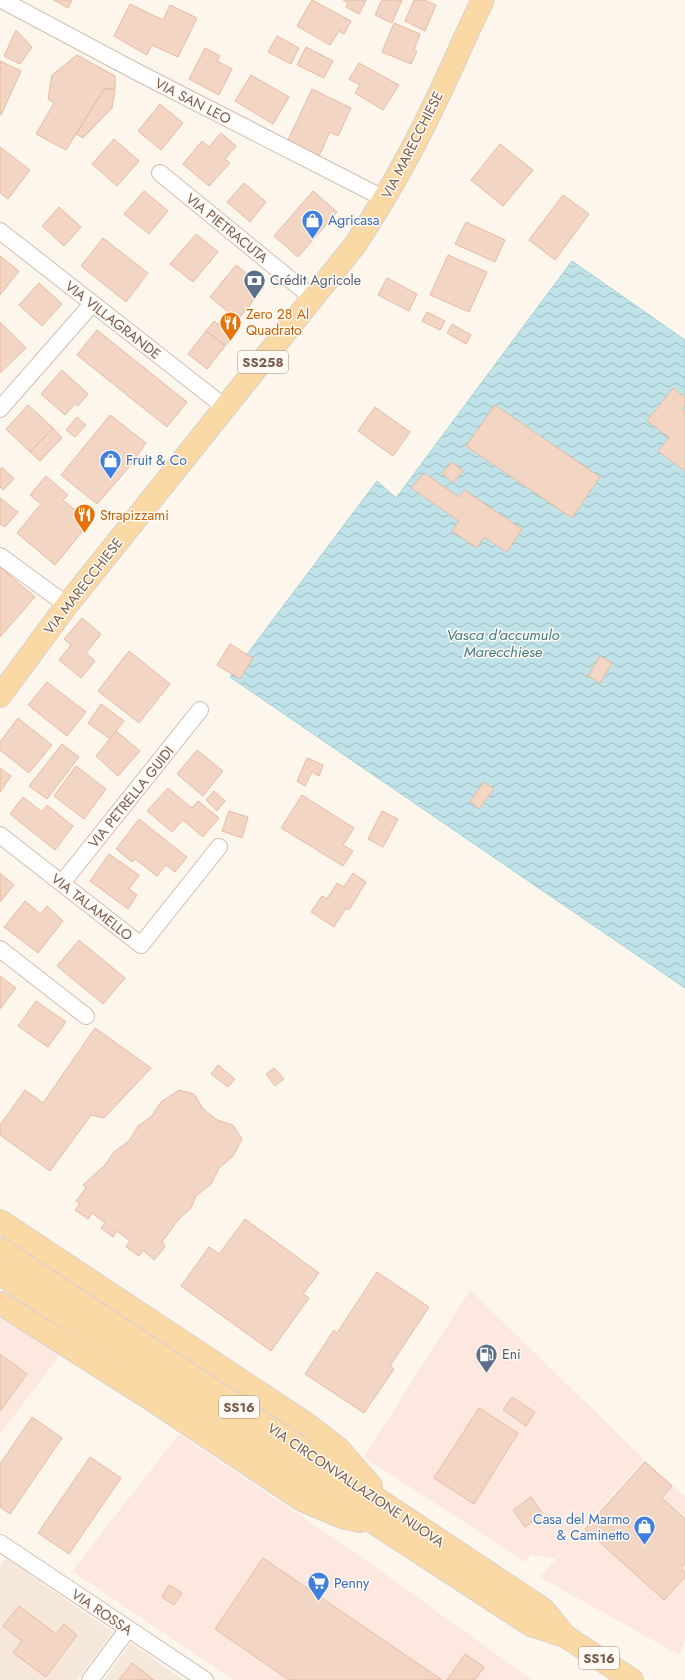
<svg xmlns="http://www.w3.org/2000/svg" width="685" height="1680" font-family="Jost,sans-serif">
<defs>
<pattern id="water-waves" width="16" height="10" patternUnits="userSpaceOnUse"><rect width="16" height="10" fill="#bfe3e8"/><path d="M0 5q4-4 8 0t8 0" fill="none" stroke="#a0bbbe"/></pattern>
</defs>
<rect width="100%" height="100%" fill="#fdf6ec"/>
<g fill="#f5e8da">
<path d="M 6,1558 L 113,1632 L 77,1680 L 0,1680 L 0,1566 Z"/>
<path d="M 131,1643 L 183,1680 L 104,1680 Z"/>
</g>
<g fill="#fde8e0">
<path d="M 470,1290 L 644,1459 L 556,1558 L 531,1555 L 525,1562 L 364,1457 Z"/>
<path d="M 0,1314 L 60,1355 L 0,1434 Z"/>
<path d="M 179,1434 L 356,1553 L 532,1680 L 234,1680 L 72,1571 Z"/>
<path d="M 645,1460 L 685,1497 L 685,1641 L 679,1655 L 540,1577 Z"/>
</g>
<path fill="url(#water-waves)" stroke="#a5d3da" d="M 572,261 L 685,340 L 685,988 L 230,677 L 377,481 L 396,498 Z"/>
<g fill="#f3d5c3" stroke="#e6bba3">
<path d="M 53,0 L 72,0 L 68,8 Z"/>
<path d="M 312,0 L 351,21 L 344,34 L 339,31 L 330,45 L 297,26 Z"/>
<path d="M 343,0 L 366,0 L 359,14 L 346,7 L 348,3 Z"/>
<path d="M 382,0 L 402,0 L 392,23 L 375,15 Z"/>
<path d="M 414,0 L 424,0 L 436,5 L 425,31 L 405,21 Z"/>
<path d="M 130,4 L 163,20 L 170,5 L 197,18 L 178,57 L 152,45 L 147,55 L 114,36 Z"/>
<path d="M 394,23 L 420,34 L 414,50 L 417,51 L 411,64 L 382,52 Z"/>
<path d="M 16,30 L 32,47 L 20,64 L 4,56 Z"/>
<path d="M 277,36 L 299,48 L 291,64 L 268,52 Z"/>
<path d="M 306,47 L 333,61 L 324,78 L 297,65 Z"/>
<path d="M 205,48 L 220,56 L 217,61 L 232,69 L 219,95 L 189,79 Z"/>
<path d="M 77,55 L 115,76 L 115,89 L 104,89 L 66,150 L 36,134 L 54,103 L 48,99 L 52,75 Z"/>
<path d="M 0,61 L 21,71 L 1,115 L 0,114 Z"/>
<path d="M 359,63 L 399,85 L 383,110 L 355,93 L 360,85 L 349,79 Z"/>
<path d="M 251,75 L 289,97 L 273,124 L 235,101 Z"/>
<path d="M 104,89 L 115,89 L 112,108 L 83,138 L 76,134 Z"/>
<path d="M 312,89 L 351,108 L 338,136 L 330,132 L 319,156 L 288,140 Z"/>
<path d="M 160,104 L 183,123 L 161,150 L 138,131 Z"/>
<path d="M 221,133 L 236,146 L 225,159 L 230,163 L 209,186 L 183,164 L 202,141 L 209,147 Z"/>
<path d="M 114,139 L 139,161 L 117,186 L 92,164 Z"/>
<path d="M 500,144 L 533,170 L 503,206 L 471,180 Z"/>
<path d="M 0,147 L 30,170 L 8,199 L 0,193 Z"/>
<path d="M 244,183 L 266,202 L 250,222 L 227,202 Z"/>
<path d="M 144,191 L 168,211 L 149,234 L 124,214 Z"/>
<path d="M 313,191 L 337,212 L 298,257 L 274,236 Z"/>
<path d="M 563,195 L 589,214 L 555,260 L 529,240 Z"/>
<path d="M 59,207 L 81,227 L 64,246 L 42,226 Z"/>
<path d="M 466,222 L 505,240 L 495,262 L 455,244 Z"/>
<path d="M 196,234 L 218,252 L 193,282 L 170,264 Z"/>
<path d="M 103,238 L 148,273 L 126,302 L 81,266 Z"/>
<path d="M 448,255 L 487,272 L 469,312 L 430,295 Z"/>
<path d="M 0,256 L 19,271 L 0,295 Z"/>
<path d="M 236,265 L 264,287 L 238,320 L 210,297 Z"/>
<path d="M 387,278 L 417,294 L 409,311 L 378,295 Z"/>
<path d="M 39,283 L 62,304 L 42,326 L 19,305 Z"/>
<path d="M 427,312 L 445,321 L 440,330 L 422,321 Z"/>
<path d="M 214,321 L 233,336 L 225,346 L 206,331 Z"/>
<path d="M 0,322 L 26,348 L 0,373 Z"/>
<path d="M 452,324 L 471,335 L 466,344 L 447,333 Z"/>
<path d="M 97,330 L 187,402 L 167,427 L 77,355 Z"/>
<path d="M 206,331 L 225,346 L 207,369 L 188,354 Z"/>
<path d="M 62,370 L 88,394 L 78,406 L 75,404 L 65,415 L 41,394 Z"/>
<path d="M 673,388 L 685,397 L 685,406 L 682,409 L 685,411 L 685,471 L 658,451 L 669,437 L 647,421 Z"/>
<path d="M 28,405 L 53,428 L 30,452 L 6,429 Z"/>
<path d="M 495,405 L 600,477 L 572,518 L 466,446 Z"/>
<path d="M 375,407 L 410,432 L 393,456 L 358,431 Z"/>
<path d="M 110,415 L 146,443 L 126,471 L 97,504 L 61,475 Z"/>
<path d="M 77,417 L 86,425 L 75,437 L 66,430 Z"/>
<path d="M 53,428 L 62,438 L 40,461 L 30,452 Z"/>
<path d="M 452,462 L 463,471 L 453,483 L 442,473 Z"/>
<path d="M 2,467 L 14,479 L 3,490 L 0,487 L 0,470 Z"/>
<path d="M 424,473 L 459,497 L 464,490 L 522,529 L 507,552 L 484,537 L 477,548 L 452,531 L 459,521 L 411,488 Z"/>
<path d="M 46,476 L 68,495 L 63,500 L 90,522 L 55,565 L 17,533 L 41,504 L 30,495 Z"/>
<path d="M 0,498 L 18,512 L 5,527 L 0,524 Z"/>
<path d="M 0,567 L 35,597 L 0,637 Z"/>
<path d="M 82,618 L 101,634 L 86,653 L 95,661 L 81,678 L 59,660 L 71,645 L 64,639 Z"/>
<path d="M 230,644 L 253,658 L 240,679 L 217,665 Z"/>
<path d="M 129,651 L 170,684 L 139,723 L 98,691 Z"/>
<path d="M 600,656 L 612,663 L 600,683 L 588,676 Z"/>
<path d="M 47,682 L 86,712 L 67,736 L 28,705 Z"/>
<path d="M 101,704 L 124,721 L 110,739 L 88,723 Z"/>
<path d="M 18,718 L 52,745 L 29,773 L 0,750 L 0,742 Z"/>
<path d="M 116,731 L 140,751 L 118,776 L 96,756 Z"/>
<path d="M 62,744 L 79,757 L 47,799 L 29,786 Z"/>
<path d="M 197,750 L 223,771 L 203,796 L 177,774 Z"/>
<path d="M 307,758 L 323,765 L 319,776 L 312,772 L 305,786 L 297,781 Z"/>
<path d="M 76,766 L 106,789 L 84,819 L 54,796 Z"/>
<path d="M 0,768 L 11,776 L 0,792 Z"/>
<path d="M 484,782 L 494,789 L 479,809 L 470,801 Z"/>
<path d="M 168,788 L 192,808 L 198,801 L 219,818 L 203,837 L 183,820 L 172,832 L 147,811 Z"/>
<path d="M 214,791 L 225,801 L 217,811 L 206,800 Z"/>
<path d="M 302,795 L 354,828 L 343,845 L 353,851 L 343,866 L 281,828 Z"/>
<path d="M 23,797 L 42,812 L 47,805 L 73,826 L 55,850 L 10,814 Z"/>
<path d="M 229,811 L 248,817 L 242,838 L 222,831 Z"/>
<path d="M 382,811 L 398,819 L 383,847 L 368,839 Z"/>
<path d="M 139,819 L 187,857 L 175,872 L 166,865 L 157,876 L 135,859 L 132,862 L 116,849 Z"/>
<path d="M 109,854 L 139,875 L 129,889 L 137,895 L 128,909 L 90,881 Z"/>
<path d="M 0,873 L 14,885 L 0,902 Z"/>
<path d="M 353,873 L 366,882 L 349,910 L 346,908 L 334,927 L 311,912 L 322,896 L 327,899 L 337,883 L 344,887 Z"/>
<path d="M 25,901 L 41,914 L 47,906 L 63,921 L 38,953 L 4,927 Z"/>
<path d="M 79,940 L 125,978 L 103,1004 L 57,966 Z"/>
<path d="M 0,976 L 16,988 L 0,1009 Z"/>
<path d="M 36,1001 L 66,1022 L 48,1047 L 18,1026 Z"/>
<path d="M 95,1028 L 151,1068 L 104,1118 L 91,1115 L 50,1171 L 0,1135 L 0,1125 L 25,1090 L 43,1103 Z"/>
<path d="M 218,1065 L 235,1079 L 228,1087 L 211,1074 Z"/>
<path d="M 274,1068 L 284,1079 L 275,1086 L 266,1074 Z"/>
<path d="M 179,1090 L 194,1094 L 203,1109 L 217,1120 L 233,1125 L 242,1139 L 233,1156 L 219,1168 L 211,1184 L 196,1196 L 191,1208 L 178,1220 L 162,1242 L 165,1247 L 154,1260 L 143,1250 L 139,1256 L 126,1247 L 130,1241 L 117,1231 L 113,1237 L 101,1228 L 105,1223 L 92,1213 L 88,1219 L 75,1210 L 80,1204 L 76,1201 L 86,1188 L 83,1185 L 105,1165 L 114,1152 L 129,1141 L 138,1126 L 152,1116 L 161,1102 Z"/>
<path d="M 245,1219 L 319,1273 L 303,1294 L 309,1298 L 271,1351 L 181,1286 L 209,1247 L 219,1254 Z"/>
<path d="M 377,1272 L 429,1307 L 390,1366 L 394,1369 L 364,1413 L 305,1374 L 334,1330 L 337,1333 Z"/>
<path d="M 0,1354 L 27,1374 L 0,1411 Z"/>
<path d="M 512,1397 L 535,1412 L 526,1426 L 503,1410 Z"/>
<path d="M 479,1408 L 518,1433 L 474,1504 L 434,1478 Z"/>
<path d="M 32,1417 L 62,1438 L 10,1514 L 0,1507 L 0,1464 Z"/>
<path d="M 90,1457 L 121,1478 L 69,1554 L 38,1533 Z"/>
<path d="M 645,1462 L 672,1486 L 662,1498 L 685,1519 L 685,1564 L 681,1568 L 685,1572 L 685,1577 L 664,1600 L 585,1529 Z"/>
<path d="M 531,1497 L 543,1514 L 525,1527 L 513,1510 Z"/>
<path d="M 263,1558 L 442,1680 L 289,1680 L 215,1629 Z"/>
<path d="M 169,1585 L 182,1593 L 174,1605 L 162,1597 Z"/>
<path d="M 19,1606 L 56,1634 L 64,1624 L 77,1635 L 46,1677 L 13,1653 L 22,1641 L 3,1626 Z"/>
<path d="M 465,1654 L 484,1667 L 475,1680 L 447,1680 Z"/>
<path d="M 132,1663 L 154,1680 L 119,1680 Z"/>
</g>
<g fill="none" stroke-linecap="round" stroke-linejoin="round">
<defs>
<g id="minor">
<path d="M 2,0 L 139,73 L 385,199"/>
<path d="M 160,173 L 313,298"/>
<path d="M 0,231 L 226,408"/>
<path d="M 0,409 L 92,304"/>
<path d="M 0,556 L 67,605"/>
<path d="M 0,835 L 141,945 L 219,847"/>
<path d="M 62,883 L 200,710"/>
<path d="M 0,949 L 86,1016"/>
<path d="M 0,1543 L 205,1680"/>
<path d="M 90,1680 L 128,1629"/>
</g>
<g id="primary">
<path d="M 0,696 L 67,605 L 355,245 C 383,202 408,159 430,113 C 449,76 464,37 483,0"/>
<path d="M 0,1221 L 308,1425 L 339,1449 L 371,1486"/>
<path d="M 0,1249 L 540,1607 L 544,1610 L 565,1636"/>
<path d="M 0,1274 L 376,1524 L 531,1625 L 565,1636 L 632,1680"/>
<path d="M 0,1303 L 152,1400 L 302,1500 L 342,1517 L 360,1521"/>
</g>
</defs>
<use href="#minor" stroke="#d1beb0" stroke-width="18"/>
<use href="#primary" stroke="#dad1cd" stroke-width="24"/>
<use href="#minor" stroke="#fff" stroke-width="16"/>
<use href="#primary" stroke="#fbd9a5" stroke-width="22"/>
</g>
<defs>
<symbol id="shop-pin" viewBox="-11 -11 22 30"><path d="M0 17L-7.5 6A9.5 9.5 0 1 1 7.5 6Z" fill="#3f7fe0" stroke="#fffaf3"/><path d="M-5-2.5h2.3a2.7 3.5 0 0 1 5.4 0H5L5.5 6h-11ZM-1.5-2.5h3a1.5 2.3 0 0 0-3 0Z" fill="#fff"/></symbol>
<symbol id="bank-pin" viewBox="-11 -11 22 30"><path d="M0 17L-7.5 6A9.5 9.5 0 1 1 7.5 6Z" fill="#5c6f8a" stroke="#fffaf3"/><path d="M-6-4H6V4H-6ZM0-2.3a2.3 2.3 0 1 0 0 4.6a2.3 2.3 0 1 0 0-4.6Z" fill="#fff"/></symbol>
<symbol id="restaurant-pin" viewBox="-11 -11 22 30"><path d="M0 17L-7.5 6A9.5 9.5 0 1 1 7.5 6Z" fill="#e8710a" stroke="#fffaf3"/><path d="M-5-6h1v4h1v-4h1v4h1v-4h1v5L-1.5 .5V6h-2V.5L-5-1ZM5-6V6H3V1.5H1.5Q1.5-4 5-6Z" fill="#fff"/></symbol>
<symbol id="fuel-pin" viewBox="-11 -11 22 30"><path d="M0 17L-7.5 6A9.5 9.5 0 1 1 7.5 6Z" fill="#5c6f8a" stroke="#fffaf3"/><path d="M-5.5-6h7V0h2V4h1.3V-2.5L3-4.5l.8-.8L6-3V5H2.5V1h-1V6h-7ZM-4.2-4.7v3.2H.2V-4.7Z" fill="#fff"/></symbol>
<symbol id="supermarket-pin" viewBox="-11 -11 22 30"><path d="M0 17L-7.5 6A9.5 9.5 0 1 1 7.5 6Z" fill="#3f7fe0" stroke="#fffaf3"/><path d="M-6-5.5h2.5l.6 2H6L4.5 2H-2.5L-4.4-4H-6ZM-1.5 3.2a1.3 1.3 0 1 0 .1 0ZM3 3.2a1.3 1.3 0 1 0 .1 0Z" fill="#fff"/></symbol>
</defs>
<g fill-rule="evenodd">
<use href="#shop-pin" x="300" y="208" width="25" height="34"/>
<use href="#bank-pin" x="242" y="268" width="25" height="34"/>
<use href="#restaurant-pin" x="218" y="310" width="25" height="34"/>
<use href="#shop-pin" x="98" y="448" width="25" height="34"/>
<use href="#restaurant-pin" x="72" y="502" width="25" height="34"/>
<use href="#fuel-pin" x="474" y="1342" width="25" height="34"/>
<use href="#shop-pin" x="632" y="1514" width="25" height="34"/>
<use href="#supermarket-pin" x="306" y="1570" width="25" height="34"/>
</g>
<g text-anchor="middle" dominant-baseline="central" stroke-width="3" stroke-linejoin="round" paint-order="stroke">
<g fill="#fffaf3" stroke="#a28b7f" stroke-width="1">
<rect x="238" y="351" width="50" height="22" rx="3"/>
<rect x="219" y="1396" width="40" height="22" rx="3"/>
<rect x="579" y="1647" width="40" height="22" rx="3"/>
</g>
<g font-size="13" font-weight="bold" fill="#7a5c4d">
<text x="263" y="362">SS258</text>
<text x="239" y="1407">SS16</text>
<text x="599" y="1658">SS16</text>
</g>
<g font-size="14" fill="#7a5c4d" stroke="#fffaf3">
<text transform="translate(193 101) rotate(27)">VIA SAN LEO</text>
<text transform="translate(412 145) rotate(-63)">VIA MARECCHIESE</text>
<text transform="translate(227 228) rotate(39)">VIA PIETRACUTA</text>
<text transform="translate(113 320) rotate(38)">VIA VILLAGRANDE</text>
<text transform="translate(83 586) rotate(-52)">VIA MARECCHIESE</text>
<text transform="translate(131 797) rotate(-51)">VIA PETRELLA GUIDI</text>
<text transform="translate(92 907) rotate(38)">VIA TALAMELLO</text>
<text transform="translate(356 1485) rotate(34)">VIA CIRCONVALLAZIONE NUOVA</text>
<text transform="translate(102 1612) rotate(34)">VIA ROSSA</text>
</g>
<g font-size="14" fill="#366cbe" stroke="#fffaf3" text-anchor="start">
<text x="328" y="220">Agricasa</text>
<text x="126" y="460">Fruit &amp; Co</text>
<text x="630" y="1519" text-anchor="end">Casa del Marmo<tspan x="630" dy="16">&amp; Caminetto</tspan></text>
<text x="334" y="1583">Penny</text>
</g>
<g font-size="14" fill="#4e5e75" stroke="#fffaf3" text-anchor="start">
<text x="270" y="280">Crédit Agricole</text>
<text x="502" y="1354">Eni</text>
</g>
<g font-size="14" fill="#c56008" stroke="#fffaf3" text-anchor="start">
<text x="246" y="314">Zero 28 Al<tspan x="246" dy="16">Quadrato</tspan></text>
<text x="100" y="515">Strapizzami</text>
</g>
<g font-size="15" font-style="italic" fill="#437c86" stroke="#fffaf3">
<text x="503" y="635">Vasca d'accumulo<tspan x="503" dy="17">Marecchiese</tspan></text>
</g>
</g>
</svg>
